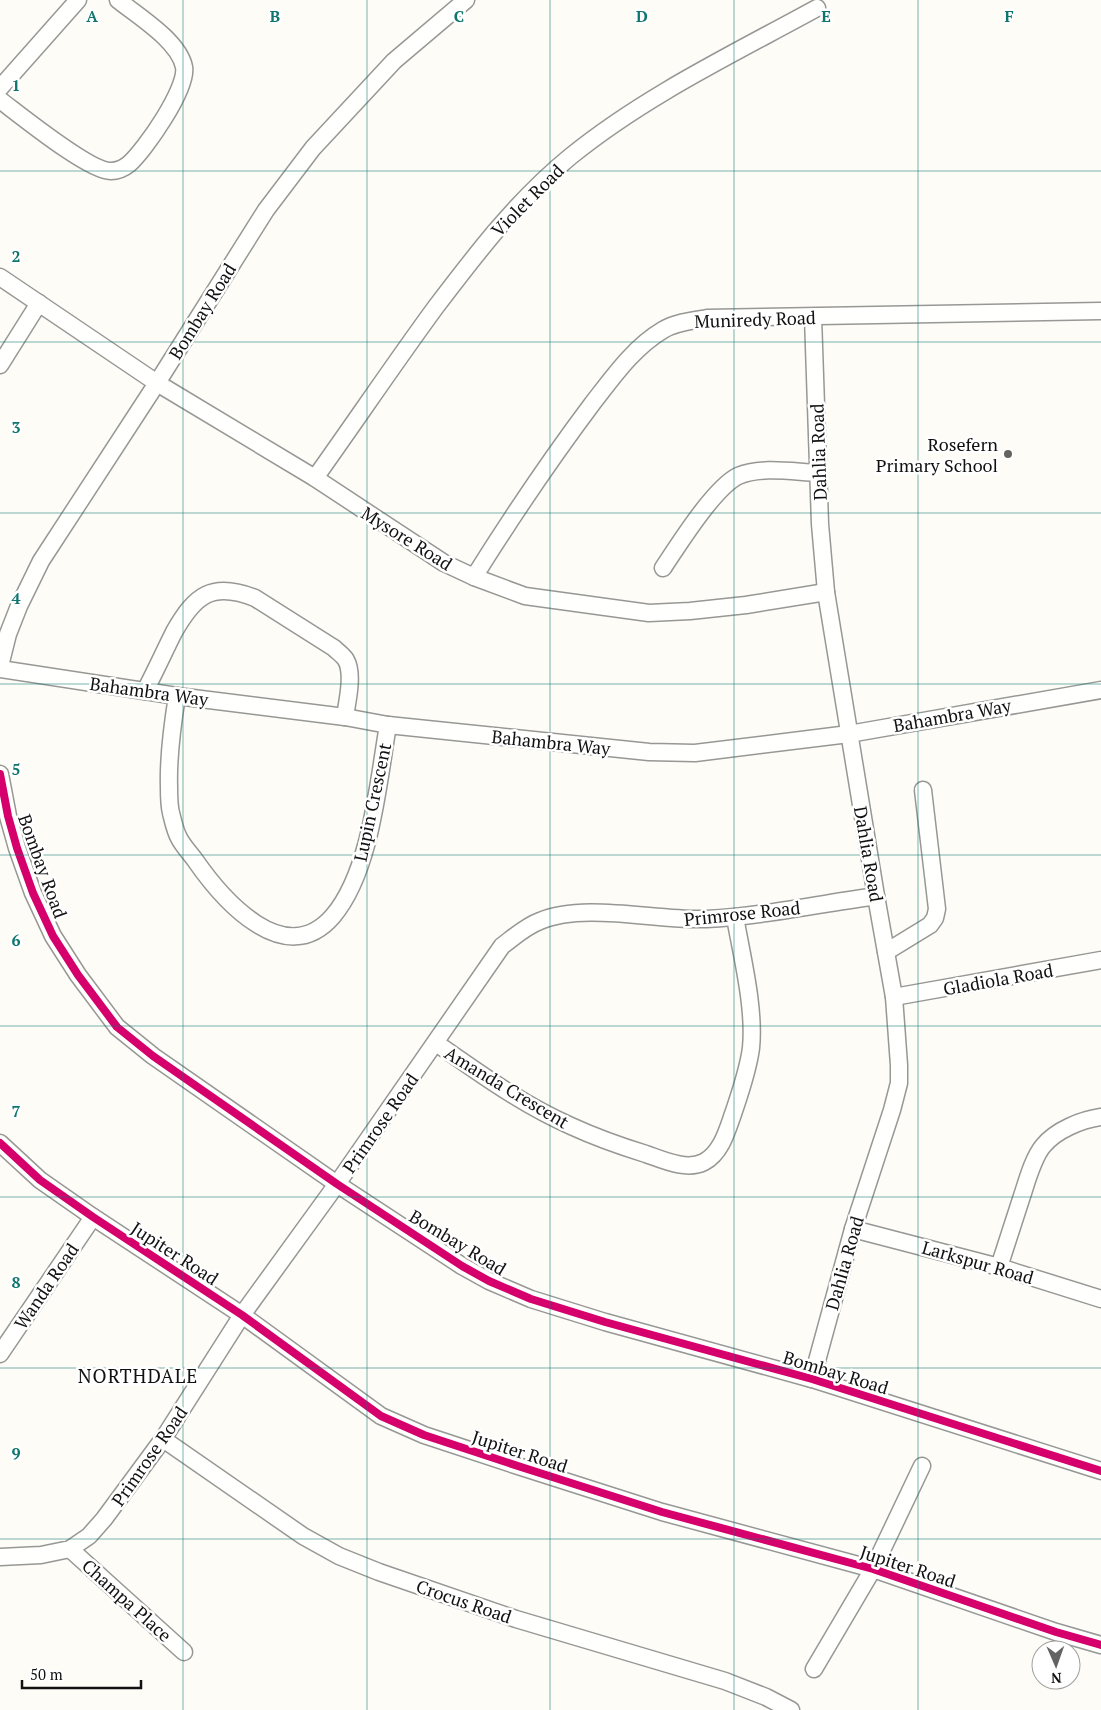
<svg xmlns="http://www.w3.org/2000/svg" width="1101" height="1710" font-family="'PT Serif',serif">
<rect width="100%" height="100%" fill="#fdfcf7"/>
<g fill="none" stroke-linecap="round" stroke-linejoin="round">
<defs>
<g id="minor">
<path d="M 0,88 L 78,0"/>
<path d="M 0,100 C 20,115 90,172 111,171 C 118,171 124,168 129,164 C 145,150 188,88 184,67 C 179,41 138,16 118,0"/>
<path d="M 0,277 L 157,383 L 315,478 L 444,563 L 474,577 L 525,596 L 649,613 L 690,611 L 746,605 L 826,592"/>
<path d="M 0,365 L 39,303"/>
<path d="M 315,478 C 355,422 394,364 435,308 C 476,254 517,200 571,156 C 645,96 733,54 817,8"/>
<path d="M 663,568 C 679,544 714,488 738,476 C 762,466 793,472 818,473"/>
<path d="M 474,577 C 511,518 550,460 592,404 C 613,377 634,347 663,330 C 676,322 693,321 707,318 L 1101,311"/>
<path d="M 0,666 L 8,634 L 19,606 L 41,561 L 157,383 L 266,210 L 313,148 L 394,61 L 466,0"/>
<path d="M 0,669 L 177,696 L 345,717 L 388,725 L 649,752 L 695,753 L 849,734 L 1101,690"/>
<path d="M 145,691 C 155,672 164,652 174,632 C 195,595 212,581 255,598 L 334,648 C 338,652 343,655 346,660 C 354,674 347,702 345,717"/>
<path d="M 177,696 C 172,727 168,756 169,787 C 169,795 169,805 171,813 C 173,821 175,831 179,838 C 183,846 190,853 195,860 C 222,899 285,972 333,916 C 371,871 378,783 388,725"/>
<path d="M 0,774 L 8,816 L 17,848 L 33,893 L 53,936 L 78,975 L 117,1027 L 153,1056 L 337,1184 L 462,1266 L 489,1281 L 531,1299 L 605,1322 L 812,1379 L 1101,1471"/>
<path d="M 886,952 L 930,925 L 935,918 L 937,909 L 923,790"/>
<path d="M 894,997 L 1101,960"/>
<path d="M 436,1043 C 479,1073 523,1105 571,1126 C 595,1137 620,1146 646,1154 C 663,1160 687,1171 704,1162 C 721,1153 727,1131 733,1114 C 740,1093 748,1071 751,1048 C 755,1008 742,957 735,917"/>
<path d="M 0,1143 L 40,1180 L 93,1217 L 242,1315 L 381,1416 L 424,1435 L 521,1467 L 662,1512 L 873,1569 L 1056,1632 L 1101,1645"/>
<path d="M 853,1229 L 999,1267 L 1101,1299"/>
<path d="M 999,1267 C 1007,1243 1014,1220 1022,1196 C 1027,1181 1033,1158 1043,1146 C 1056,1130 1081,1120 1101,1117"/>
<path d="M 0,1354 L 93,1217"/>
<path d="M 812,1379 L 853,1229 L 892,1110 L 899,1083 L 899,1065 L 894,997 L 876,896 L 826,592 L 820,524 L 813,317"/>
<path d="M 163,1439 L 303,1536 L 339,1556 L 379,1572 L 516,1619 L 725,1681 L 766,1697 L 791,1710"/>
<path d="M 70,1549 L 184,1652"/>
<path d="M 0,1557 L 41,1555 L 70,1549 L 89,1536 L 104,1519 L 163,1439 L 242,1315 L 337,1184 L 502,946 C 514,937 526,926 540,921 C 584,902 657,921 706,919 C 763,916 820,904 876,896"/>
<path d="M 814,1669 L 873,1569 L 922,1466"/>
</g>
</defs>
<use href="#minor" stroke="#979795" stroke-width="19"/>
<use href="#minor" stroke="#fffffe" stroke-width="16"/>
<defs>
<g id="cycleway">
<path d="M 0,774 L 8,816 L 17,848 L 33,893 L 53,936 L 78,975 L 117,1027 L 153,1056 L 337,1184 L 462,1266 L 489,1281 L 531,1299 L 605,1322 L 812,1379 L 1101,1471"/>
<path d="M 0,1143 L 40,1180 L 93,1217 L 242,1315 L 381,1416 L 424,1435 L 521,1467 L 662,1512 L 873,1569 L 1056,1632 L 1101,1645"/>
</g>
</defs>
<use href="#cycleway" stroke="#fff" stroke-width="11"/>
<use href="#cycleway" stroke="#d6006c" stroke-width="8"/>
</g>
<path fill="none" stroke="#0f766e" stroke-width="1" stroke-opacity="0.55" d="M 183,0 L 183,1710M 367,0 L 367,1710M 550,0 L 550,1710M 734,0 L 734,1710M 918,0 L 918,1710M 0,171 L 1101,171M 0,342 L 1101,342M 0,513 L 1101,513M 0,684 L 1101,684M 0,855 L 1101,855M 0,1026 L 1101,1026M 0,1197 L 1101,1197M 0,1368 L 1101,1368M 0,1539 L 1101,1539"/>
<circle fill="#646362" stroke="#fff" stroke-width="2" cx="1008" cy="454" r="5"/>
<g text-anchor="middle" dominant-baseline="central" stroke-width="5" stroke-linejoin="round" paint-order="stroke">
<g font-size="18" fill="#111" stroke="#fff">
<text transform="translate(527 200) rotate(-45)">Violet Road</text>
<text transform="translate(202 311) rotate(-58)">Bombay Road</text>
<text transform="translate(755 319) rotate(-2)">Muniredy Road</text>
<text transform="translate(818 452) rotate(-92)">Dahlia Road</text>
<text transform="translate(407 538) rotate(32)">Mysore Road</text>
<text transform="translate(149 691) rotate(8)">Bahambra Way</text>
<text transform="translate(952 715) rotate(-10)">Bahambra Way</text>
<text transform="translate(551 742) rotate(6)">Bahambra Way</text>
<text transform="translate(372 802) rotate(-78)">Lupin Crescent</text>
<text transform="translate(869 854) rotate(80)">Dahlia Road</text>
<text transform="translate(43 866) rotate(70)">Bombay Road</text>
<text transform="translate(742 913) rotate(-6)">Primrose Road</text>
<text transform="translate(998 979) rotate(-10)">Gladiola Road</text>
<text transform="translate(507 1087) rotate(31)">Amanda Crescent</text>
<text transform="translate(380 1123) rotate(-55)">Primrose Road</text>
<text transform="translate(458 1242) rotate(31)">Bombay Road</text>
<text transform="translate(175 1253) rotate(33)">Jupiter Road</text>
<text transform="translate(978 1262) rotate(16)">Larkspur Road</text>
<text transform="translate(844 1263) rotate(-74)">Dahlia Road</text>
<text transform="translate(46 1286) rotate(-56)">Wanda Road</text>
<text transform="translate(836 1372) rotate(17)">Bombay Road</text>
<text transform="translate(520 1451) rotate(18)">Jupiter Road</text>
<text transform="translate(149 1456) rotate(-55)">Primrose Road</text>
<text transform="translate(908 1566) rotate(18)">Jupiter Road</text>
<text transform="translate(127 1600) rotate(42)">Champa Place</text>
<text transform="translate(464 1601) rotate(19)">Crocus Road</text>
</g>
<g font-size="18" fill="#111" stroke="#fff" text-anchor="end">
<text x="998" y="444">Rosefern<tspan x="998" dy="21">Primary School</tspan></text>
</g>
<g font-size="19" letter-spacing="1" fill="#111" stroke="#fff">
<text x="138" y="1375">NORTHDALE</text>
</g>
</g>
<g font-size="16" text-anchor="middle" font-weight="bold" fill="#0f766e" stroke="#fff" stroke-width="5" stroke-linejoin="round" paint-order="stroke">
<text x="92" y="22">A</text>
<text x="275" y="22">B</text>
<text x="459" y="22">C</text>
<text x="642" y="22">D</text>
<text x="826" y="22">E</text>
<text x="1009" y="22">F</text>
<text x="16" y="91">1</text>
<text x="16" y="262">2</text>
<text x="16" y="433">3</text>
<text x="16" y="604">4</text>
<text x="16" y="775">5</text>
<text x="16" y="946">6</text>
<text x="16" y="1117">7</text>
<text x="16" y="1288">8</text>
<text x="16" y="1459">9</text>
</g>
<g transform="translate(1056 1665) rotate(178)"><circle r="24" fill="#ffffff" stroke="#a0a0a0"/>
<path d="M0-4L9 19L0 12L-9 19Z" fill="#646362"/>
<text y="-8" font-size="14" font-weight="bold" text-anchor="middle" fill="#111111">N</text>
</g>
<path d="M22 1680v8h119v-8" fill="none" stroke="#111111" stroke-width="2.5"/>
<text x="30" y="1680" font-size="15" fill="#111111" stroke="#ffffff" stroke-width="4" paint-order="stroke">50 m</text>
</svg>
